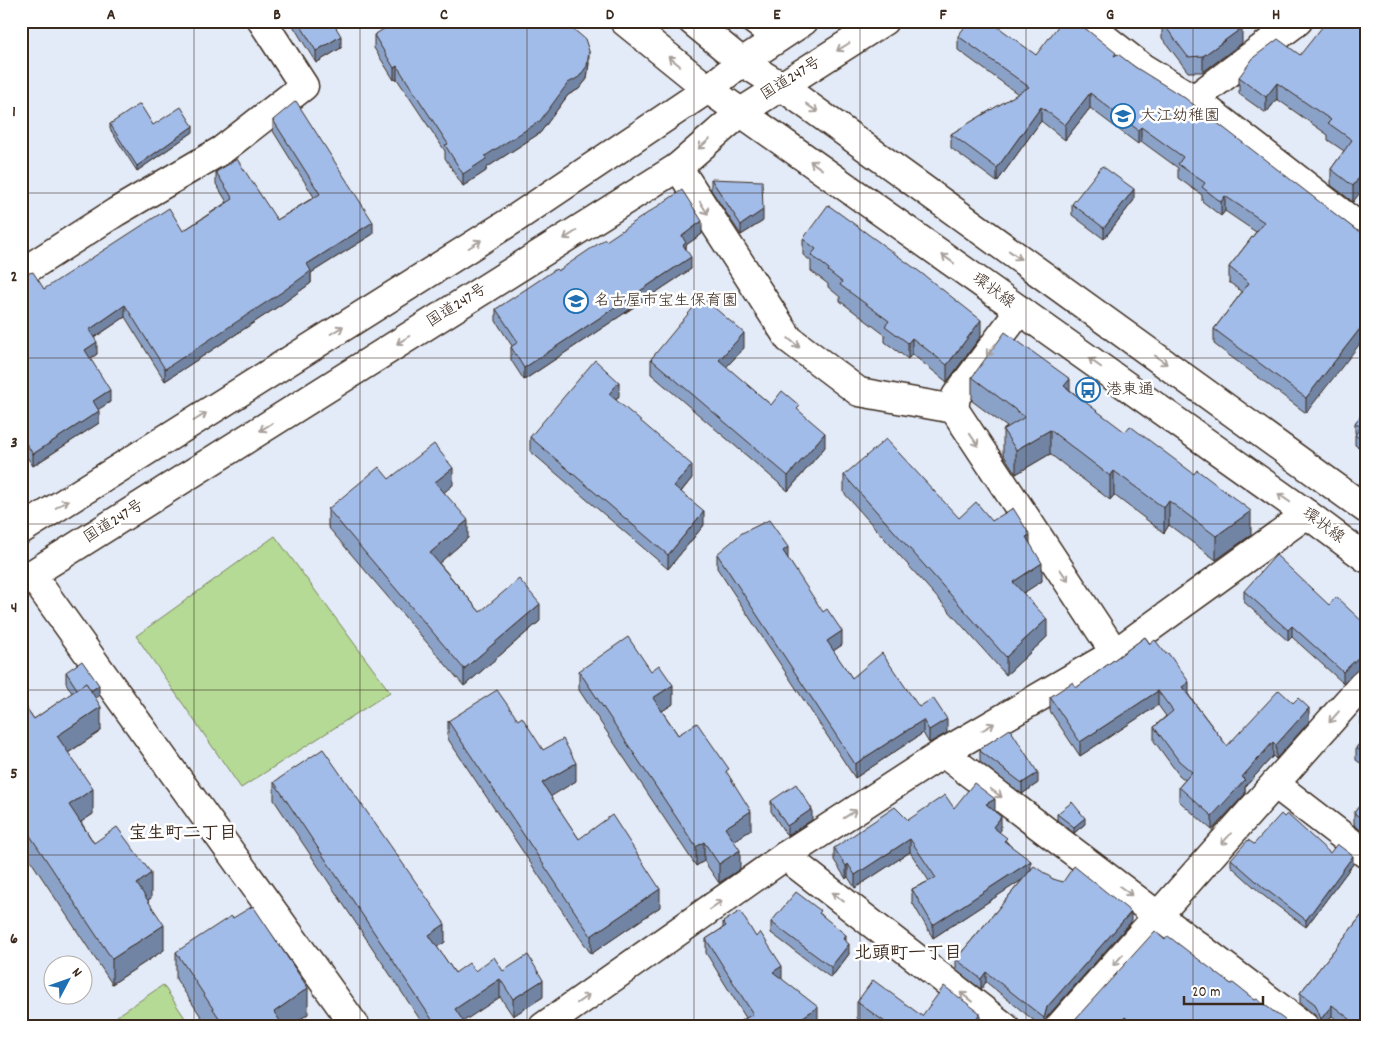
<svg xmlns="http://www.w3.org/2000/svg" width="1387" height="1048" font-family="Dekko,'Klee One',sans-serif">
<rect width="100%" height="100%" fill="#e3ebf8"/>
<filter id="ink" filterUnits="userSpaceOnUse"><feTurbulence type="fractalNoise" baseFrequency=".02" numOctaves="2"/><feDisplacementMap in="SourceGraphic" scale="10" xChannelSelector="R" yChannelSelector="G"/><feConvolveMatrix kernelMatrix="1 2 1 2 8 2 1 2 1" color-interpolation-filters="sRGB"/></filter>
<g filter="url(#ink)">
<g fill="#b5da95" stroke="#78825a">
<path d="M 275,536 L 390,692 L 241,788 L 136,636 Z"/>
<path d="M 163,985 L 191,1027 L 101,1027 Z"/>
</g>
<g fill="none" stroke-linecap="round" stroke-linejoin="round">
<defs>
<g id="street">
<path d="M 755,21 L 778,38"/>
<path d="M 1083,21 L 1143,68 L 1194,99 L 1366,232"/>
<path d="M 1194,99 L 1298,21"/>
<path d="M 678,167 L 789,339 L 859,392 L 954,409 L 1115,653"/>
<path d="M 21,273 L 116,212 L 222,150 L 304,86 L 262,21"/>
<path d="M 954,409 L 956,396 L 1020,310"/>
<path d="M 943,753 L 1305,1027"/>
<path d="M 1275,784 L 1366,854"/>
<path d="M 785,856 L 1005,1027"/>
<path d="M 543,1027 L 785,856 L 943,753 L 1115,653 L 1307,514"/>
<path d="M 1059,1027 L 1366,681"/>
</g>
<path id="secondary" d="M 31,574 L 356,1027"/>
<g id="primary">
<path d="M 624,21 L 708,89 L 1307,514 L 1366,558"/>
<path d="M 692,21 L 742,62 L 781,86 L 1366,509"/>
</g>
<g id="highway">
<path d="M 21,530 L 516,218 L 708,89 L 742,62 L 804,21"/>
<path d="M 21,581 L 678,167 L 741,112 L 884,21"/>
</g>
</defs>
<use href="#street" stroke="#3b2a1e" stroke-width="31"/>
<use href="#secondary" stroke="#3b2a1e" stroke-width="31"/>
<use href="#primary" stroke="#3b2a1e" stroke-width="31"/>
<use href="#highway" stroke="#3b2a1e" stroke-width="31"/>
<use href="#street" stroke="#fff" stroke-width="28"/>
<use href="#secondary" stroke="#fff" stroke-width="28"/>
<use href="#primary" stroke="#fff" stroke-width="28"/>
<use href="#highway" stroke="#fff" stroke-width="28"/>
</g>
<g fill="#8ba2c8" stroke="#3b2a1e">
<path d="M 292,21 L 332,21 L 341,48 L 316,63 L 292,24 Z"/>
<path d="M 1109,21 L 1121,21 L 1114,26 Z"/>
<path d="M 1366,21 L 1353,202 L 1331,185 L 1331,169 L 1344,151 L 1328,140 L 1328,135 L 1277,99 L 1266,113 L 1239,94 L 1239,77 L 1300,55 Z"/>
<path d="M 1162,22 L 1242,43 L 1203,72 L 1188,72 L 1162,38 Z"/>
<path d="M 374,35 L 589,63 L 587,79 L 579,89 L 568,95 L 540,133 L 486,168 L 486,171 L 463,186 L 445,158 L 445,151 L 397,79 L 394,80 L 374,48 Z"/>
<path d="M 958,36 L 1036,55 L 1116,54 L 1135,67 L 1356,230 L 1306,413 L 1214,344 L 1214,329 L 1242,292 L 1229,282 L 1229,267 L 1256,232 L 1225,211 L 1221,216 L 1202,201 L 1202,195 L 1178,178 L 1178,168 L 1141,141 L 1138,144 L 1090,108 L 1065,140 L 1041,121 L 997,182 L 951,148 L 951,134 L 1018,94 L 958,50 Z"/>
<path d="M 273,120 L 373,234 L 311,273 L 311,283 L 282,304 L 165,381 L 125,317 L 94,338 L 97,354 L 90,359 L 110,402 L 98,409 L 99,423 L 33,466 L 25,454 L 21,456 L 21,275 L 44,289 L 183,231 L 227,202 L 216,184 L 216,172 L 277,220 L 314,197 L 273,131 Z"/>
<path d="M 110,124 L 153,125 L 193,132 L 137,171 L 110,129 Z"/>
<path d="M 711,179 L 763,221 L 741,235 L 711,190 Z"/>
<path d="M 1134,200 L 1104,239 L 1072,215 L 1072,204 Z"/>
<path d="M 702,234 L 686,245 L 686,250 L 691,269 L 524,380 L 511,360 L 511,347 L 512,346 L 496,321 L 496,309 L 558,271 L 606,241 Z"/>
<path d="M 803,239 L 981,336 L 947,382 L 912,354 L 908,359 L 885,342 L 885,335 L 840,301 L 840,297 L 828,287 L 828,284 L 811,271 L 811,261 L 803,255 Z"/>
<path d="M 744,348 L 726,367 L 771,405 L 800,412 L 825,447 L 788,491 L 651,374 L 651,359 Z"/>
<path d="M 972,377 L 1070,390 L 1251,535 L 1216,560 L 1169,525 L 1164,533 L 1114,495 L 1110,500 L 1050,454 L 1016,474 L 1003,454 L 1003,430 L 1007,427 L 972,401 Z"/>
<path d="M 619,396 L 616,400 L 692,478 L 681,492 L 704,525 L 668,569 L 530,451 L 530,437 Z"/>
<path d="M 1366,409 L 1366,452 L 1355,445 L 1355,435 L 1356,434 L 1355,433 L 1355,423 Z"/>
<path d="M 844,475 L 959,518 L 992,521 L 1030,543 L 1042,581 L 1023,593 L 1047,637 L 1006,675 L 844,493 Z"/>
<path d="M 389,479 L 453,485 L 444,492 L 468,538 L 439,563 L 480,612 L 540,621 L 464,686 L 328,527 L 328,509 Z"/>
<path d="M 717,554 L 788,559 L 842,645 L 833,651 L 852,678 L 919,707 L 947,733 L 929,743 L 923,733 L 855,778 L 717,568 Z"/>
<path d="M 1244,591 L 1329,605 L 1366,625 L 1366,666 L 1362,666 L 1343,683 L 1292,637 L 1288,641 L 1244,602 Z"/>
<path d="M 1145,637 L 1227,746 L 1309,722 L 1276,759 L 1273,756 L 1245,787 L 1245,794 L 1212,830 L 1179,801 L 1179,787 L 1185,780 L 1179,775 L 1154,741 L 1154,727 L 1166,716 L 1158,705 L 1080,756 L 1050,711 L 1050,697 L 1076,688 Z"/>
<path d="M 579,671 L 673,704 L 662,711 L 678,735 L 729,776 L 751,830 L 734,841 L 740,869 L 719,883 L 704,861 L 696,866 L 579,690 Z"/>
<path d="M 66,672 L 99,696 L 95,698 L 101,731 L 68,753 L 93,814 L 81,822 L 94,843 L 151,898 L 148,900 L 164,950 L 112,984 L 21,846 L 21,700 L 34,719 L 72,693 L 66,683 Z"/>
<path d="M 1366,712 L 1366,733 L 1361,729 L 1361,718 Z"/>
<path d="M 518,720 L 543,750 L 576,781 L 550,796 L 579,839 L 660,907 L 591,954 L 448,739 L 448,721 Z"/>
<path d="M 1366,735 L 1366,767 L 1356,760 L 1356,748 Z"/>
<path d="M 980,751 L 1038,783 L 1022,794 L 980,762 Z"/>
<path d="M 274,782 L 445,942 L 437,947 L 455,973 L 475,971 L 503,971 L 543,997 L 513,1016 L 500,997 L 463,1021 L 467,1027 L 425,1027 L 274,800 Z"/>
<path d="M 1366,797 L 1366,834 L 1354,825 L 1354,813 Z"/>
<path d="M 771,801 L 812,820 L 787,836 L 771,811 Z"/>
<path d="M 954,808 L 995,811 L 1001,830 L 999,832 L 1007,842 L 1031,870 L 1053,879 L 1131,922 L 1047,1017 L 1044,1027 L 1042,1027 L 986,982 L 981,989 L 956,970 L 956,959 L 1023,879 L 933,938 L 912,902 L 912,889 L 929,881 L 910,852 L 855,888 L 848,877 L 846,879 L 834,860 L 834,848 L 908,820 Z"/>
<path d="M 1057,814 L 1085,824 L 1074,833 L 1057,820 Z"/>
<path d="M 1254,844 L 1330,853 L 1353,864 L 1306,927 L 1264,896 L 1231,866 L 1231,859 Z"/>
<path d="M 1366,910 L 1366,1027 L 1346,1027 L 1332,1016 L 1323,1027 L 1320,1027 L 1315,1015 L 1300,1003 L 1300,993 Z"/>
<path d="M 821,914 L 846,941 L 849,954 L 831,978 L 771,933 L 771,922 Z"/>
<path d="M 723,922 L 782,979 L 818,1022 L 810,1027 L 731,1027 L 746,1018 L 706,953 L 706,939 L 723,928 Z"/>
<path d="M 1165,940 L 1255,1000 L 1294,1027 L 1068,1027 Z"/>
<path d="M 176,952 L 308,1014 L 290,1027 L 208,1027 L 176,979 Z"/>
<path d="M 857,1002 L 922,1016 L 980,1027 L 869,1027 L 857,1018 Z"/>
</g>
<g fill="#7184a3" stroke="#3b2a1e">
<path d="M 1114,21 L 1121,21 L 1114,26 Z"/>
<path d="M 1242,28 L 1242,43 L 1203,72 L 1203,56 Z"/>
<path d="M 341,36 L 341,48 L 316,63 L 316,51 Z"/>
<path d="M 589,51 L 589,63 L 587,79 L 579,89 L 568,95 L 540,133 L 486,168 L 486,171 L 463,186 L 463,174 L 485,156 Z"/>
<path d="M 397,66 L 397,79 L 394,80 L 394,68 Z"/>
<path d="M 1277,83 L 1277,99 L 1266,113 L 1266,97 Z"/>
<path d="M 1090,93 L 1090,108 L 1065,140 L 1065,125 Z"/>
<path d="M 1041,107 L 1041,121 L 997,182 L 997,168 Z"/>
<path d="M 193,126 L 193,132 L 137,171 L 137,166 Z"/>
<path d="M 1141,127 L 1141,141 L 1138,144 L 1138,130 Z"/>
<path d="M 1366,168 L 1366,185 L 1353,202 L 1353,186 Z"/>
<path d="M 1134,189 L 1134,200 L 1104,239 L 1104,228 Z"/>
<path d="M 1225,196 L 1225,211 L 1221,216 L 1221,202 Z"/>
<path d="M 763,210 L 763,221 L 741,235 L 741,225 Z"/>
<path d="M 702,221 L 702,234 L 686,245 L 686,255 L 683,257 L 682,236 Z"/>
<path d="M 373,222 L 373,234 L 311,273 L 311,283 L 282,304 L 165,381 L 165,369 L 307,264 Z"/>
<path d="M 691,257 L 691,269 L 524,380 L 524,368 Z"/>
<path d="M 125,305 L 125,317 L 89,341 L 89,330 Z"/>
<path d="M 981,320 L 981,336 L 947,382 L 947,365 Z"/>
<path d="M 1366,321 L 1366,336 L 1306,413 L 1306,398 Z"/>
<path d="M 744,333 L 744,348 L 719,375 L 719,360 Z"/>
<path d="M 912,338 L 912,354 L 908,359 L 908,343 Z"/>
<path d="M 97,342 L 97,354 L 85,362 L 85,350 Z"/>
<path d="M 1070,379 L 1070,403 L 1064,386 Z"/>
<path d="M 619,382 L 619,396 L 609,408 L 609,394 Z"/>
<path d="M 110,390 L 110,402 L 93,413 L 93,401 Z"/>
<path d="M 99,411 L 99,423 L 33,466 L 33,454 Z"/>
<path d="M 1050,430 L 1050,454 L 1016,474 L 1016,450 Z"/>
<path d="M 825,433 L 825,447 L 788,491 L 788,476 Z"/>
<path d="M 25,442 L 25,454 L 21,456 L 21,444 Z"/>
<path d="M 692,465 L 692,478 L 674,500 L 674,486 Z"/>
<path d="M 453,468 L 453,485 L 435,500 L 435,482 Z"/>
<path d="M 1114,471 L 1114,495 L 1110,500 L 1110,476 Z"/>
<path d="M 1169,501 L 1169,525 L 1164,533 L 1164,508 Z"/>
<path d="M 704,511 L 704,525 L 668,569 L 668,555 Z"/>
<path d="M 1251,511 L 1251,535 L 1216,560 L 1216,536 Z"/>
<path d="M 468,520 L 468,538 L 430,571 L 430,553 Z"/>
<path d="M 1030,535 L 1030,553 L 1026,537 Z"/>
<path d="M 788,547 L 788,561 L 783,551 Z"/>
<path d="M 1042,563 L 1042,581 L 1013,600 L 1013,582 Z"/>
<path d="M 540,604 L 540,621 L 464,686 L 464,669 Z"/>
<path d="M 1047,619 L 1047,637 L 1006,675 L 1006,657 Z"/>
<path d="M 1292,626 L 1292,637 L 1288,641 L 1288,630 Z"/>
<path d="M 842,631 L 842,645 L 827,655 L 827,641 Z"/>
<path d="M 1362,654 L 1362,666 L 1343,683 L 1343,672 Z"/>
<path d="M 1189,682 L 1189,696 L 1182,687 Z"/>
<path d="M 99,685 L 99,696 L 83,707 L 83,697 Z"/>
<path d="M 673,685 L 673,704 L 653,717 L 653,698 Z"/>
<path d="M 1158,691 L 1158,705 L 1080,756 L 1080,742 Z"/>
<path d="M 101,707 L 101,731 L 57,760 L 57,736 Z"/>
<path d="M 1309,708 L 1309,722 L 1276,759 L 1276,745 Z"/>
<path d="M 947,719 L 947,733 L 929,743 L 929,730 Z"/>
<path d="M 923,720 L 923,733 L 855,778 L 855,764 Z"/>
<path d="M 1273,742 L 1273,756 L 1245,787 L 1245,794 L 1212,830 L 1212,816 L 1242,777 Z"/>
<path d="M 576,763 L 576,781 L 542,802 L 542,783 Z"/>
<path d="M 1038,773 L 1038,783 L 1022,794 L 1022,783 Z"/>
<path d="M 93,789 L 93,814 L 69,830 L 69,805 Z"/>
<path d="M 995,799 L 995,812 L 986,804 Z"/>
<path d="M 812,809 L 812,820 L 787,836 L 787,826 Z"/>
<path d="M 751,811 L 751,830 L 725,847 L 725,828 Z"/>
<path d="M 1001,817 L 1001,830 L 993,840 L 993,827 Z"/>
<path d="M 1085,818 L 1085,824 L 1074,833 L 1074,827 Z"/>
<path d="M 910,839 L 910,852 L 855,888 L 855,875 Z"/>
<path d="M 704,842 L 704,861 L 696,866 L 696,847 Z"/>
<path d="M 740,850 L 740,869 L 719,883 L 719,864 Z"/>
<path d="M 1353,856 L 1353,864 L 1306,927 L 1306,920 Z"/>
<path d="M 1031,861 L 1031,874 L 933,938 L 933,925 Z"/>
<path d="M 848,864 L 848,877 L 846,879 L 846,866 Z"/>
<path d="M 151,873 L 151,898 L 137,908 L 137,884 Z"/>
<path d="M 660,889 L 660,907 L 591,954 L 591,936 Z"/>
<path d="M 1131,912 L 1131,922 L 1047,1017 L 1044,1027 L 1044,1018 L 1047,1007 Z"/>
<path d="M 445,924 L 445,942 L 429,952 L 429,935 Z"/>
<path d="M 164,925 L 164,950 L 112,984 L 112,959 Z"/>
<path d="M 846,935 L 846,945 L 843,939 Z"/>
<path d="M 849,944 L 849,954 L 831,978 L 831,967 Z"/>
<path d="M 782,966 L 782,981 L 773,972 Z"/>
<path d="M 986,972 L 986,982 L 981,989 L 981,979 Z"/>
<path d="M 500,979 L 500,997 L 455,1027 L 455,1009 Z"/>
<path d="M 543,980 L 543,997 L 513,1016 L 513,999 Z"/>
<path d="M 308,988 L 308,1014 L 290,1027 L 274,1027 L 274,1012 Z"/>
<path d="M 1332,1005 L 1332,1016 L 1323,1027 L 1321,1027 L 1321,1019 Z"/>
<path d="M 818,1007 L 818,1022 L 810,1027 L 788,1027 Z"/>
<path d="M 980,1013 L 980,1027 L 970,1027 Z"/>
<path d="M 1125,1017 L 1125,1027 L 1117,1027 Z"/>
</g>
<g fill="#a2bce9" stroke="#3b2a1e">
<path d="M 298,21 L 332,21 L 341,36 L 316,51 Z"/>
<path d="M 397,21 L 549,21 L 554,25 L 571,27 L 585,39 L 589,51 L 587,66 L 579,77 L 568,83 L 540,121 L 485,156 L 486,159 L 463,174 L 445,145 L 448,144 L 397,66 L 394,68 L 374,35 Z"/>
<path d="M 969,21 L 990,21 L 1036,55 L 1062,21 L 1076,21 L 1116,53 L 1114,56 L 1118,54 L 1135,67 L 1185,98 L 1356,230 L 1364,233 L 1366,233 L 1366,321 L 1306,398 L 1214,329 L 1249,283 L 1229,267 L 1264,222 L 1225,196 L 1221,202 L 1202,187 L 1205,183 L 1178,164 L 1183,157 L 1141,127 L 1138,130 L 1090,93 L 1065,125 L 1041,107 L 997,168 L 951,134 L 1029,87 L 958,36 Z"/>
<path d="M 1163,21 L 1237,21 L 1242,28 L 1203,56 L 1188,57 L 1162,22 Z"/>
<path d="M 1327,21 L 1366,21 L 1366,168 L 1353,186 L 1331,169 L 1352,140 L 1328,123 L 1331,120 L 1277,83 L 1266,97 L 1239,77 L 1254,57 L 1278,39 L 1300,55 Z"/>
<path d="M 296,101 L 373,222 L 307,264 L 311,271 L 282,292 L 165,369 L 125,305 L 89,330 L 97,342 L 85,350 L 110,390 L 93,401 L 99,411 L 33,454 L 25,442 L 21,444 L 21,300 L 22,300 L 21,298 L 21,275 L 33,272 L 44,289 L 169,208 L 183,231 L 233,199 L 216,172 L 237,159 L 277,220 L 320,194 L 273,120 Z"/>
<path d="M 140,104 L 153,125 L 181,107 L 193,126 L 137,166 L 110,124 Z"/>
<path d="M 1102,166 L 1134,189 L 1104,228 L 1072,204 Z"/>
<path d="M 711,179 L 762,181 L 763,210 L 741,225 Z"/>
<path d="M 682,190 L 702,221 L 682,236 L 686,243 L 683,245 L 691,257 L 524,368 L 511,347 L 518,342 L 496,309 L 556,269 L 558,271 L 605,239 L 606,241 Z"/>
<path d="M 828,205 L 920,272 L 981,320 L 947,365 L 912,338 L 908,343 L 885,326 L 889,321 L 840,285 L 842,282 L 828,271 L 829,269 L 811,255 L 816,249 L 803,239 Z"/>
<path d="M 702,297 L 744,333 L 719,360 L 771,405 L 782,391 L 800,406 L 797,409 L 825,433 L 788,476 L 651,359 Z"/>
<path d="M 1005,332 L 1070,379 L 1064,386 L 1125,432 L 1130,426 L 1194,474 L 1197,470 L 1251,511 L 1216,536 L 1169,501 L 1164,508 L 1114,471 L 1110,476 L 1050,430 L 1016,450 L 1003,430 L 1025,417 L 972,377 Z"/>
<path d="M 595,360 L 619,382 L 609,394 L 692,465 L 674,486 L 704,511 L 668,555 L 530,437 Z"/>
<path d="M 1366,409 L 1366,443 L 1355,435 L 1361,427 L 1355,423 Z"/>
<path d="M 886,439 L 959,518 L 976,502 L 992,521 L 1013,508 L 1030,535 L 1026,537 L 1042,563 L 1013,582 L 1047,619 L 1006,657 L 844,475 Z"/>
<path d="M 434,444 L 453,468 L 435,482 L 468,520 L 430,553 L 480,612 L 519,579 L 540,604 L 464,669 L 328,509 L 379,467 L 389,479 Z"/>
<path d="M 769,520 L 788,547 L 783,551 L 823,612 L 827,609 L 842,631 L 827,641 L 852,678 L 882,653 L 919,707 L 933,698 L 947,719 L 929,730 L 923,720 L 855,764 L 717,554 L 742,533 Z"/>
<path d="M 1276,555 L 1329,605 L 1336,597 L 1366,625 L 1366,654 L 1362,654 L 1343,672 L 1292,626 L 1288,630 L 1244,591 Z"/>
<path d="M 628,637 L 651,671 L 659,665 L 673,685 L 653,698 L 678,735 L 697,723 L 729,769 L 726,771 L 751,811 L 725,828 L 740,850 L 719,864 L 704,842 L 696,847 L 579,671 Z"/>
<path d="M 1145,637 L 1150,644 L 1155,640 L 1166,654 L 1168,653 L 1189,682 L 1182,687 L 1227,746 L 1279,690 L 1293,703 L 1298,698 L 1309,708 L 1276,745 L 1273,742 L 1242,777 L 1245,780 L 1212,816 L 1179,787 L 1192,772 L 1179,761 L 1154,727 L 1173,711 L 1158,691 L 1080,742 L 1050,697 L 1073,682 L 1076,688 Z"/>
<path d="M 82,661 L 99,685 L 91,691 L 86,683 L 77,689 L 66,672 Z"/>
<path d="M 86,683 L 101,707 L 57,736 L 93,789 L 69,805 L 94,843 L 117,827 L 151,873 L 137,884 L 164,925 L 112,959 L 21,822 L 21,700 L 34,719 Z"/>
<path d="M 497,690 L 518,720 L 522,717 L 543,750 L 563,739 L 576,763 L 542,783 L 579,839 L 612,815 L 660,889 L 591,936 L 448,721 Z"/>
<path d="M 1366,712 L 1366,721 L 1361,718 Z"/>
<path d="M 1010,729 L 1038,773 L 1022,783 L 980,751 L 981,748 Z"/>
<path d="M 1366,735 L 1366,755 L 1356,748 Z"/>
<path d="M 323,749 L 445,924 L 429,935 L 455,973 L 469,963 L 475,971 L 494,957 L 503,971 L 528,955 L 543,980 L 513,999 L 500,979 L 455,1009 L 467,1027 L 437,1027 L 274,782 Z"/>
<path d="M 974,783 L 995,799 L 986,804 L 1001,817 L 993,827 L 1007,838 L 1004,841 L 1031,861 L 933,925 L 912,889 L 936,878 L 910,839 L 855,875 L 848,864 L 846,866 L 834,848 L 895,807 L 908,820 L 945,795 L 954,808 Z"/>
<path d="M 796,784 L 812,809 L 787,826 L 771,801 Z"/>
<path d="M 1366,797 L 1366,822 L 1354,813 Z"/>
<path d="M 1072,802 L 1085,818 L 1074,827 L 1057,814 Z"/>
<path d="M 1281,814 L 1284,817 L 1287,814 L 1330,853 L 1337,844 L 1353,856 L 1306,920 L 1264,888 L 1231,859 L 1248,840 L 1254,844 Z"/>
<path d="M 1034,866 L 1053,879 L 1063,882 L 1074,866 L 1131,912 L 1047,1007 L 1044,1018 L 986,972 L 981,979 L 956,959 Z"/>
<path d="M 796,892 L 821,911 L 819,913 L 846,935 L 843,939 L 849,944 L 831,967 L 771,922 Z"/>
<path d="M 253,906 L 308,988 L 274,1012 L 284,1027 L 225,1027 L 176,952 L 231,916 L 233,918 Z"/>
<path d="M 1366,910 L 1366,964 L 1365,965 L 1366,966 L 1366,1027 L 1360,1027 L 1332,1005 L 1321,1019 L 1315,1004 L 1300,993 Z"/>
<path d="M 740,911 L 756,937 L 760,932 L 782,966 L 773,972 L 818,1007 L 788,1027 L 731,1027 L 753,1014 L 706,939 L 726,926 L 723,922 Z"/>
<path d="M 1155,931 L 1165,940 L 1168,936 L 1231,984 L 1233,983 L 1255,1000 L 1257,999 L 1294,1027 L 1137,1027 L 1125,1017 L 1117,1027 L 1068,1027 Z"/>
<path d="M 873,980 L 922,1016 L 944,986 L 980,1013 L 970,1027 L 892,1027 L 857,1002 Z"/>
</g>
<defs><path id="oneway-shaft" d="M-6 0H5M1.5-3L5.5 0L1.5 3" fill="none" stroke-width="1.6" stroke-linecap="round" stroke-linejoin="round" transform="scale(1.25)"/></defs>
<g stroke="#a79f9a">
<use href="#oneway-shaft" transform="translate(843 47) rotate(148)"/>
<use href="#oneway-shaft" transform="translate(674 61) rotate(-141)"/>
<use href="#oneway-shaft" transform="translate(812 108) rotate(36)"/>
<use href="#oneway-shaft" transform="translate(704 144) rotate(139)"/>
<use href="#oneway-shaft" transform="translate(816 165) rotate(-144)"/>
<use href="#oneway-shaft" transform="translate(704 208) rotate(57)"/>
<use href="#oneway-shaft" transform="translate(570 235) rotate(148)"/>
<use href="#oneway-shaft" transform="translate(475 244) rotate(-32)"/>
<use href="#oneway-shaft" transform="translate(1015 255) rotate(36)"/>
<use href="#oneway-shaft" transform="translate(948 259) rotate(-144)"/>
<use href="#oneway-shaft" transform="translate(337 330) rotate(-32)"/>
<use href="#oneway-shaft" transform="translate(403 340) rotate(148)"/>
<use href="#oneway-shaft" transform="translate(794 343) rotate(40)"/>
<use href="#oneway-shaft" transform="translate(991 350) rotate(127)"/>
<use href="#oneway-shaft" transform="translate(1161 360) rotate(36)"/>
<use href="#oneway-shaft" transform="translate(1095 363) rotate(-145)"/>
<use href="#oneway-shaft" transform="translate(200 417) rotate(-32)"/>
<use href="#oneway-shaft" transform="translate(266 427) rotate(148)"/>
<use href="#oneway-shaft" transform="translate(974 440) rotate(56)"/>
<use href="#oneway-shaft" transform="translate(1284 498) rotate(-145)"/>
<use href="#oneway-shaft" transform="translate(62 504) rotate(-32)"/>
<use href="#oneway-shaft" transform="translate(1064 575) rotate(56)"/>
<use href="#oneway-shaft" transform="translate(1334 717) rotate(131)"/>
<use href="#oneway-shaft" transform="translate(988 727) rotate(-30)"/>
<use href="#oneway-shaft" transform="translate(996 793) rotate(37)"/>
<use href="#oneway-shaft" transform="translate(850 814) rotate(-33)"/>
<use href="#oneway-shaft" transform="translate(1226 839) rotate(132)"/>
<use href="#oneway-shaft" transform="translate(1126 891) rotate(37)"/>
<use href="#oneway-shaft" transform="translate(838 897) rotate(-142)"/>
<use href="#oneway-shaft" transform="translate(716 905) rotate(-35)"/>
<use href="#oneway-shaft" transform="translate(1118 960) rotate(132)"/>
<use href="#oneway-shaft" transform="translate(966 997) rotate(-142)"/>
<use href="#oneway-shaft" transform="translate(583 999) rotate(-35)"/>
</g>
</g>
<path fill="none" stroke="#3b2a1e" stroke-width="1" stroke-opacity="0.55" d="M 194,21 L 194,1027M 360,21 L 360,1027M 527,21 L 527,1027M 694,21 L 694,1027M 860,21 L 860,1027M 1026,21 L 1026,1027M 1193,21 L 1193,1027M 21,193 L 1366,193M 21,358 L 1366,358M 21,524 L 1366,524M 21,690 L 1366,690M 21,855 L 1366,855"/>
<defs>
<symbol id="school-ring" viewBox="-11 -11 22 22"><circle r="9.5" fill="#fff" stroke="#1f6fb2" stroke-width="1.5"/><path d="M0-5L7-2L0 1L-7-2ZM-4 1L0 2.5L4 1V4Q0 6-4 4Z" fill="#1f6fb2"/></symbol>
<symbol id="bus-ring" viewBox="-11 -11 22 22"><circle r="9.5" fill="#fff" stroke="#1f6fb2" stroke-width="1.5"/><path d="M-5-6H5V4H4V6H2V4H-2V6H-4V4H-5ZM-3.5-4V0h7V-4ZM-3.5 1.2v1.5H-2V1.2ZM2 1.2v1.5H3.5V1.2Z" fill="#1f6fb2"/></symbol>
</defs>
<g fill-rule="evenodd">
<use href="#school-ring" x="1109" y="102" width="28" height="28"/>
<use href="#school-ring" x="562" y="287" width="28" height="28"/>
<use href="#bus-ring" x="1074" y="376" width="28" height="28"/>
</g>
<g text-anchor="middle" dominant-baseline="central" stroke-width="5" stroke-linejoin="round" paint-order="stroke">
<g font-size="16" fill="#3b2a1e" stroke="#fff">
<text transform="translate(791 79) rotate(-32)">国道247号</text>
<text transform="translate(993 291) rotate(36)">環状線</text>
<text transform="translate(457 306) rotate(-32)">国道247号</text>
<text transform="translate(114 522) rotate(-32)">国道247号</text>
<text transform="translate(1323 526) rotate(37)">環状線</text>
</g>
<g font-size="16" fill="#3b2a1e" stroke="#fff" text-anchor="start">
<text x="1140" y="116">大江幼稚園</text>
<text x="594" y="301">名古屋市宝生保育園</text>
<text x="1106" y="390">港東通</text>
</g>
<g font-size="18" font-weight="bold" fill="#3b2a1e" stroke="#fff">
<text x="183" y="834">宝生町二丁目</text>
<text x="908" y="954">北頭町一丁目</text>
</g>
</g>
<rect width="1387" height="1048" fill="none" stroke="#fff" stroke-width="55"/>
<g transform="translate(68 980) rotate(49)"><circle r="24" fill="#ffffff" stroke="#b1aaa5"/>
<path d="M0-4L9 19L0 12L-9 19Z" fill="#1f6fb2"/>
<text y="-8" font-size="14" font-weight="bold" text-anchor="middle" fill="#3b2a1e">N</text>
</g>
<path d="M1184 996v8h79v-8" fill="none" stroke="#3b2a1e" stroke-width="2.5"/>
<text x="1192" y="996" font-size="15" fill="#3b2a1e" stroke="#ffffff" stroke-width="4" paint-order="stroke">20 m</text>
<rect x="28" y="28" width="1332" height="992" fill="none" stroke="#3b2a1e" stroke-width="2"/>
<g font-size="16" text-anchor="middle" font-weight="bold" fill="#3b2a1e">
<text x="111" y="19">A</text>
<text x="277" y="19">B</text>
<text x="444" y="19">C</text>
<text x="610" y="19">D</text>
<text x="777" y="19">E</text>
<text x="943" y="19">F</text>
<text x="1110" y="19">G</text>
<text x="1276" y="19">H</text>
<text x="14" y="116">1</text>
<text x="14" y="281">2</text>
<text x="14" y="447">3</text>
<text x="14" y="612">4</text>
<text x="14" y="778">5</text>
<text x="14" y="943">6</text>
</g>
</svg>
